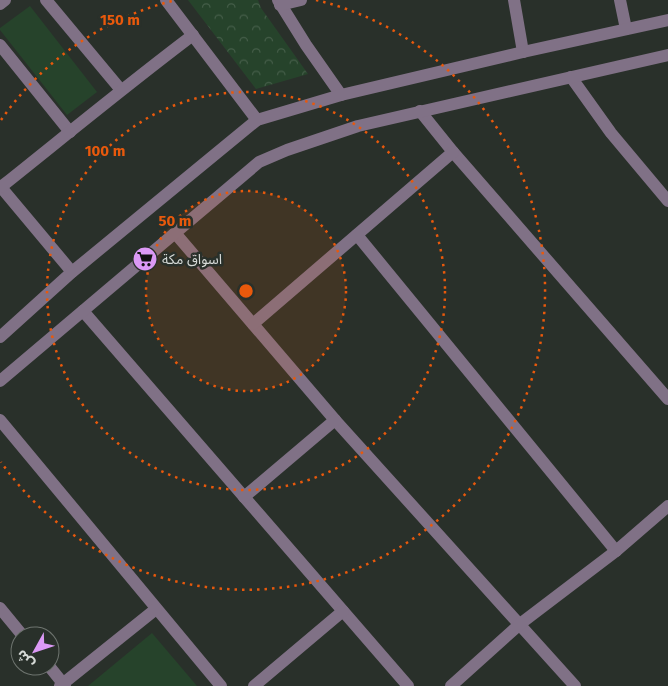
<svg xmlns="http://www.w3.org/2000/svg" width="668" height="686" font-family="'Fira Sans','Noto Sans Arabic',sans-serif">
<defs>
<pattern id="park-crowns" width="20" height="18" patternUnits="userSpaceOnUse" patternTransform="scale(1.25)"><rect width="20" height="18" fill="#26432b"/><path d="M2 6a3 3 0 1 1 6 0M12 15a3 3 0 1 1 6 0" fill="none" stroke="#455e49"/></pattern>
</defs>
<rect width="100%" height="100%" fill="#29302a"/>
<path fill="url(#park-crowns)" d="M 188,0 L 258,0 L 261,8 L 308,74 L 256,89 Z"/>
<g fill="#26432b">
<path d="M 30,6 L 97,92 L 67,115 L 0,30 L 0,28 Z"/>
<path d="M 152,633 L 197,686 L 88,686 Z"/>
</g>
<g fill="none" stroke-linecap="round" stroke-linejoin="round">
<g stroke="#807186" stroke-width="12">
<path d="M 46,0 L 121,90"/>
<path d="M 166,0 L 257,120"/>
<path d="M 278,0 L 306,45 L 341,95"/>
<path d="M 514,0 L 523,52"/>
<path d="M 620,0 L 626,29"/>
<path d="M 0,4 L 5,0"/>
<path d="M 280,5 L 301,0"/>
<path d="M 0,45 L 70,132"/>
<path d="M 571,77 L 611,133 L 668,201"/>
<path d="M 420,111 L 453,152 L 668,399"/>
<path d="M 0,186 L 72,272"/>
<path d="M 1,187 C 65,136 128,84 193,35"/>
<path d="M 175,233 L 335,420 L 575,686"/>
<path d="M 357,235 L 616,551"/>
<path d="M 83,311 L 408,686"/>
<path d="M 253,324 L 453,152"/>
<path d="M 0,337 L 72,272 L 257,120 L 341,95 L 523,52 L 668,20"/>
<path d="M 0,381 L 259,162 L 287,150 L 358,126 L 668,55"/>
<path d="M 0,420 L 221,686"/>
<path d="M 244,497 L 335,420"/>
<path d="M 0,608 L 23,636"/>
<path d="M 49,666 L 65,686"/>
<path d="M 60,686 L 156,609"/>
<path d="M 254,686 L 343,611"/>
<path d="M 451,686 L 520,624 L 616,551 L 668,506"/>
</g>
</g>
<circle cx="246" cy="291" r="100" fill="#e8590c" fill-opacity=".12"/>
<g fill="none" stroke="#e8590c" stroke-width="2.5" stroke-dasharray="2.5 5">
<circle cx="246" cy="291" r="100"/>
<circle cx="246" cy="291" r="199"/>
<path d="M1 120A299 299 0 0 1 176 0M316 0A299 299 0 1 1 1 462"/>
</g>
<defs>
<symbol id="supermarket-disc" viewBox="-11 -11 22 22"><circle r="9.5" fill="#db99f5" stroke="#29302a"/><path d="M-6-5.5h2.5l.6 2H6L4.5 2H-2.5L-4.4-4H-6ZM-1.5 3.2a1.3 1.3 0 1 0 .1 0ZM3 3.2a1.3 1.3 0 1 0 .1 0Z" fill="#111"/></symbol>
</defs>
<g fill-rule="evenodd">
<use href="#supermarket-disc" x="131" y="245" width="28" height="28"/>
</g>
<g text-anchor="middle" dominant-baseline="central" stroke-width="5" stroke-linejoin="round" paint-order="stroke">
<g font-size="14" fill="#d5d9d6" stroke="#29302a" text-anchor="start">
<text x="162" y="259">اسواق مكة</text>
</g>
</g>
<circle cx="246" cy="291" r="8" fill="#e8590c" stroke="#29302a" stroke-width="2.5"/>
<g font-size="15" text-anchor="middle" font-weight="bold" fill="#e8590c" stroke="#29302a" stroke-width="5" stroke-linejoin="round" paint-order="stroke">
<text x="120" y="25">150 m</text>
<text x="105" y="156">100 m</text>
<text x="175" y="226">50 m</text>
</g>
<g transform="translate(35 651) rotate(230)"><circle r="24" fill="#29302a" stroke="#6e746f"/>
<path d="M0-4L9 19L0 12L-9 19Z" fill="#db99f5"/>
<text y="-8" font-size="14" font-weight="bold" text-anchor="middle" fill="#d5d9d6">ش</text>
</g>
</svg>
